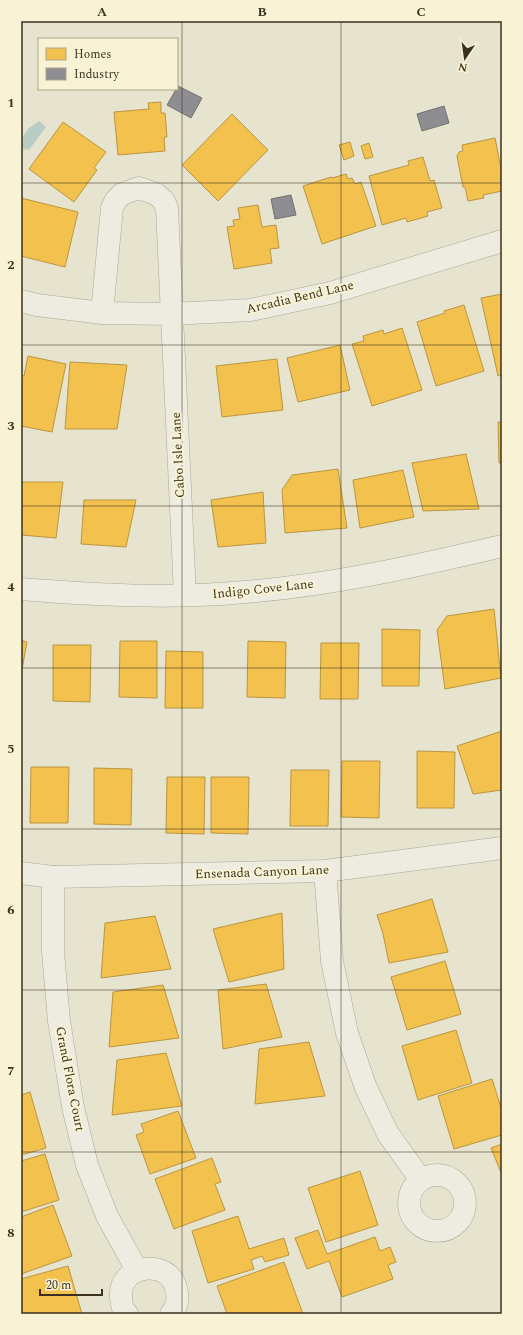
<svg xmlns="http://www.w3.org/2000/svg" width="523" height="1335" font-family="Spectral,serif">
<rect width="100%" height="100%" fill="#e6e3ce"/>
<path fill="#b9cdc4" d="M 39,121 L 46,127 L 29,150 L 23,149 L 21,139 L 29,128 Z"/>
<g fill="#f2c14e" stroke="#bb9640">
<path d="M 161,102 L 161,113 L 165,113 L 167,137 L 164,137 L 165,151 L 118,155 L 114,112 L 149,109 L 148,103 Z"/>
<path d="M 232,114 L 268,150 L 218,201 L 182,165 Z"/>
<path d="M 63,122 L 106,152 L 94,168 L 97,170 L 74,202 L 29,169 Z"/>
<path d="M 495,138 L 502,174 L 502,191 L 483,195 L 484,198 L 468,201 L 465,187 L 463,187 L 457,156 L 459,152 L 463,151 L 462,145 Z"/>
<path d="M 350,142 L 354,156 L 344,160 L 339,145 Z"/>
<path d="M 369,143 L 373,157 L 365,159 L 361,146 Z"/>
<path d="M 423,157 L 430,181 L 434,180 L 442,208 L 427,212 L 428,216 L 407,222 L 406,218 L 382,225 L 369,176 L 409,165 L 408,161 Z"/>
<path d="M 346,174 L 348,179 L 352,178 L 355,184 L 361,182 L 376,226 L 322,244 L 303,186 L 331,177 L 332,178 Z"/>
<path d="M 21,198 L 78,212 L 65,267 L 21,256 Z"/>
<path d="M 258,205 L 262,227 L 276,225 L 279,248 L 270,249 L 272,263 L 234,269 L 227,227 L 234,226 L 233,220 L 240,219 L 238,208 Z"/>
<path d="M 502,294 L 502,375 L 498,376 L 481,298 Z"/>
<path d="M 464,305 L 484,371 L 436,386 L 417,322 L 445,313 L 444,311 Z"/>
<path d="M 402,328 L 422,390 L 372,406 L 352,344 L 364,341 L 363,336 L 383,330 L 384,334 Z"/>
<path d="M 340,345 L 350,390 L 298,402 L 287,358 Z"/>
<path d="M 28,356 L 66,364 L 52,432 L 21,426 L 21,375 L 24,376 Z"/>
<path d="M 277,359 L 283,410 L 222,417 L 216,366 Z"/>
<path d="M 70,362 L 127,365 L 117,429 L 65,429 Z"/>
<path d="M 498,422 L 502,422 L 502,463 L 499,463 Z"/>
<path d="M 466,454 L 479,509 L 423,511 L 412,463 Z"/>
<path d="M 338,469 L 347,528 L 285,533 L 282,490 L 292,475 Z"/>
<path d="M 403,470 L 414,517 L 360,528 L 353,480 Z"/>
<path d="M 21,482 L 63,482 L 56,538 L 21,535 Z"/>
<path d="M 263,492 L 266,543 L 218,547 L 211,500 Z"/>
<path d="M 84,500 L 136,500 L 126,547 L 81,544 Z"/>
<path d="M 494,609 L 501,678 L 445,689 L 437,630 L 447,616 Z"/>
<path d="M 382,629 L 420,630 L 419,686 L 382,686 Z"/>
<path d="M 21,640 L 27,642 L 21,675 Z"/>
<path d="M 120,641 L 157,641 L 157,698 L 119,697 Z"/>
<path d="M 248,641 L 286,642 L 285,698 L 247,697 Z"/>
<path d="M 321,643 L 359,643 L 358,699 L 320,699 Z"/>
<path d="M 53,645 L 91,645 L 90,702 L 53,701 Z"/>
<path d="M 166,651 L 203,652 L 203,708 L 165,708 Z"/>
<path d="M 502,731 L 502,790 L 473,794 L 457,746 Z"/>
<path d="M 417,751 L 455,752 L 454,808 L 417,808 Z"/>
<path d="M 342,761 L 380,761 L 379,818 L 341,817 Z"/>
<path d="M 31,767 L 69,767 L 68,823 L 30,823 Z"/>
<path d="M 94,768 L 132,769 L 131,825 L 94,824 Z"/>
<path d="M 291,770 L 329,770 L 328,826 L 290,826 Z"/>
<path d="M 167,777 L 205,777 L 204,834 L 166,833 Z"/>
<path d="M 211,777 L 249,777 L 248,834 L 211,833 Z"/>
<path d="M 432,899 L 448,952 L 389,963 L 383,934 L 377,915 Z"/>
<path d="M 282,913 L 284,969 L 229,982 L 213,929 Z"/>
<path d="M 155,916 L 171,969 L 101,978 L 105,923 Z"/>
<path d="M 445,961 L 461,1014 L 407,1030 L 391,977 Z"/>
<path d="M 266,984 L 282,1037 L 223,1049 L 218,990 Z"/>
<path d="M 163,985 L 179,1038 L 109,1047 L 113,992 Z"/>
<path d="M 456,1030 L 472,1083 L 418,1100 L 402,1046 Z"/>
<path d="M 309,1042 L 325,1096 L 255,1104 L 259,1049 Z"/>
<path d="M 166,1053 L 182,1106 L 112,1115 L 117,1060 Z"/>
<path d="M 492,1079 L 502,1111 L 502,1135 L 454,1149 L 438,1096 Z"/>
<path d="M 30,1092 L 46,1148 L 21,1155 L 21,1095 Z"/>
<path d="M 178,1111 L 196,1158 L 150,1174 L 136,1135 L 144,1132 L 141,1124 Z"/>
<path d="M 502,1144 L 502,1175 L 491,1148 Z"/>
<path d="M 45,1154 L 59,1200 L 21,1212 L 21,1161 Z"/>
<path d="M 212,1158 L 221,1182 L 215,1184 L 225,1210 L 174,1229 L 155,1179 Z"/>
<path d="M 360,1171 L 378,1225 L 326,1242 L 308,1188 Z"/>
<path d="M 53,1205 L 72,1256 L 21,1274 L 21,1217 Z"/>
<path d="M 238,1216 L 249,1249 L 284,1238 L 289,1255 L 265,1262 L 262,1256 L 251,1260 L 254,1269 L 208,1283 L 192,1231 Z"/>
<path d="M 318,1230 L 327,1254 L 375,1237 L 380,1251 L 390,1247 L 396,1262 L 388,1265 L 393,1279 L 342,1297 L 329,1261 L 307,1269 L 295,1238 Z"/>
<path d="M 284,1262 L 303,1314 L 227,1314 L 217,1286 Z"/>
<path d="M 68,1266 L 82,1314 L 21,1314 L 21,1279 Z"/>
</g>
<g fill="#8d8d92" stroke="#75716f">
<path d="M 178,86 L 202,98 L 191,118 L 167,105 Z"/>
<path d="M 444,106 L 449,123 L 422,131 L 417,114 Z"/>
<path d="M 291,195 L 296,215 L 275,219 L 271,199 Z"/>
</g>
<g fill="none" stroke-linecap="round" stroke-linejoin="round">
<defs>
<g id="street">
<path d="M 21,301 L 37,305 L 102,313 L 171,314 L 250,310 L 330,293 L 502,241"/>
<path d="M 102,313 L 112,208 L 116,200 L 122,194 L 139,188 L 156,194 L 163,200 L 167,208 L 185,595"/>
<path d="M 21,589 C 95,595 171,599 245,592 C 332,585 417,566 502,546"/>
<path d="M 325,871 L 332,961 L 347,1033 L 366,1088 L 388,1134 L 421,1180"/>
<path d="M 21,873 L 53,877 L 325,871 L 502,848"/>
<path d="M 53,877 L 53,952 L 59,1021 L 73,1107 L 87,1165 L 107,1216 L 137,1270"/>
<circle cx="437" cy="1203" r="28"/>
<path d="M 127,1314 C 123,1310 121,1303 121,1297 C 118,1265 168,1257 176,1288 C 179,1298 177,1307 171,1314"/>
</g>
</defs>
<use href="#street" stroke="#aca797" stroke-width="23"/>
<use href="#street" stroke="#eeece0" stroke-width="22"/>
</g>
<path fill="none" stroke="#3c311e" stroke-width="1" stroke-opacity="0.55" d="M 182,21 L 182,1314M 341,21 L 341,1314M 21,183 L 502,183M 21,345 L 502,345M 21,506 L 502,506M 21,668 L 502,668M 21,829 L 502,829M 21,990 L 502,990M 21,1152 L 502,1152"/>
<g text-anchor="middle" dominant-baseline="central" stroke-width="4" stroke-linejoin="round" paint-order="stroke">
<g font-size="13" fill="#3c311e" stroke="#f8f3d4">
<text transform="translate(300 297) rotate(-13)">Arcadia Bend Lane</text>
<text transform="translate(178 455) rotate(-93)">Cabo Isle Lane</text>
<text transform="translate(263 589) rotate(-6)">Indigo Cove Lane</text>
<text transform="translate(262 872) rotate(-2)">Ensenada Canyon Lane</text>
<text transform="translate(70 1079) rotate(79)">Grand Flora Court</text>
</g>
</g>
<rect width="523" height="1335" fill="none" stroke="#f8f3d4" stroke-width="44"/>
<rect x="38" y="38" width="140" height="52" fill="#f8f3d4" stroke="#ada58b"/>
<rect x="46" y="48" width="20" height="12" fill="#f2c14e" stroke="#ada58b"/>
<text x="74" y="58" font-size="12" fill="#3c311e">Homes</text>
<rect x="46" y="68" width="20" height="12" fill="#8d8d92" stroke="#ada58b"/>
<text x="74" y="78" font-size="12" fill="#3c311e">Industry</text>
<g transform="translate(465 58) rotate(193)" stroke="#f8f3d4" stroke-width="3" paint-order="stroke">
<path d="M0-3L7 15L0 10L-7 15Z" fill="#3c311e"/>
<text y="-6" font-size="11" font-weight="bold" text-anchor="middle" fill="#3c311e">N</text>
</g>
<path d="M40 1289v6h62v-6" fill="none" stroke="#3c311e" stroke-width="2"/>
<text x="46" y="1289" font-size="12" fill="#3c311e" stroke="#f8f3d4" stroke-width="3" paint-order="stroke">20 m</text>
<rect x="22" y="22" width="479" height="1291" fill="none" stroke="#3c311e" stroke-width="1.5"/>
<g font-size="13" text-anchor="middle" font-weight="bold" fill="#3c311e">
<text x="102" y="16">A</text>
<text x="262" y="16">B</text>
<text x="421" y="16">C</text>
<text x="11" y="107">1</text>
<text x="11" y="269">2</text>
<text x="11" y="430">3</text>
<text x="11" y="591">4</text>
<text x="11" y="753">5</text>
<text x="11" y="914">6</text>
<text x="11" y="1075">7</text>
<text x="11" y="1237">8</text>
</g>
</svg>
